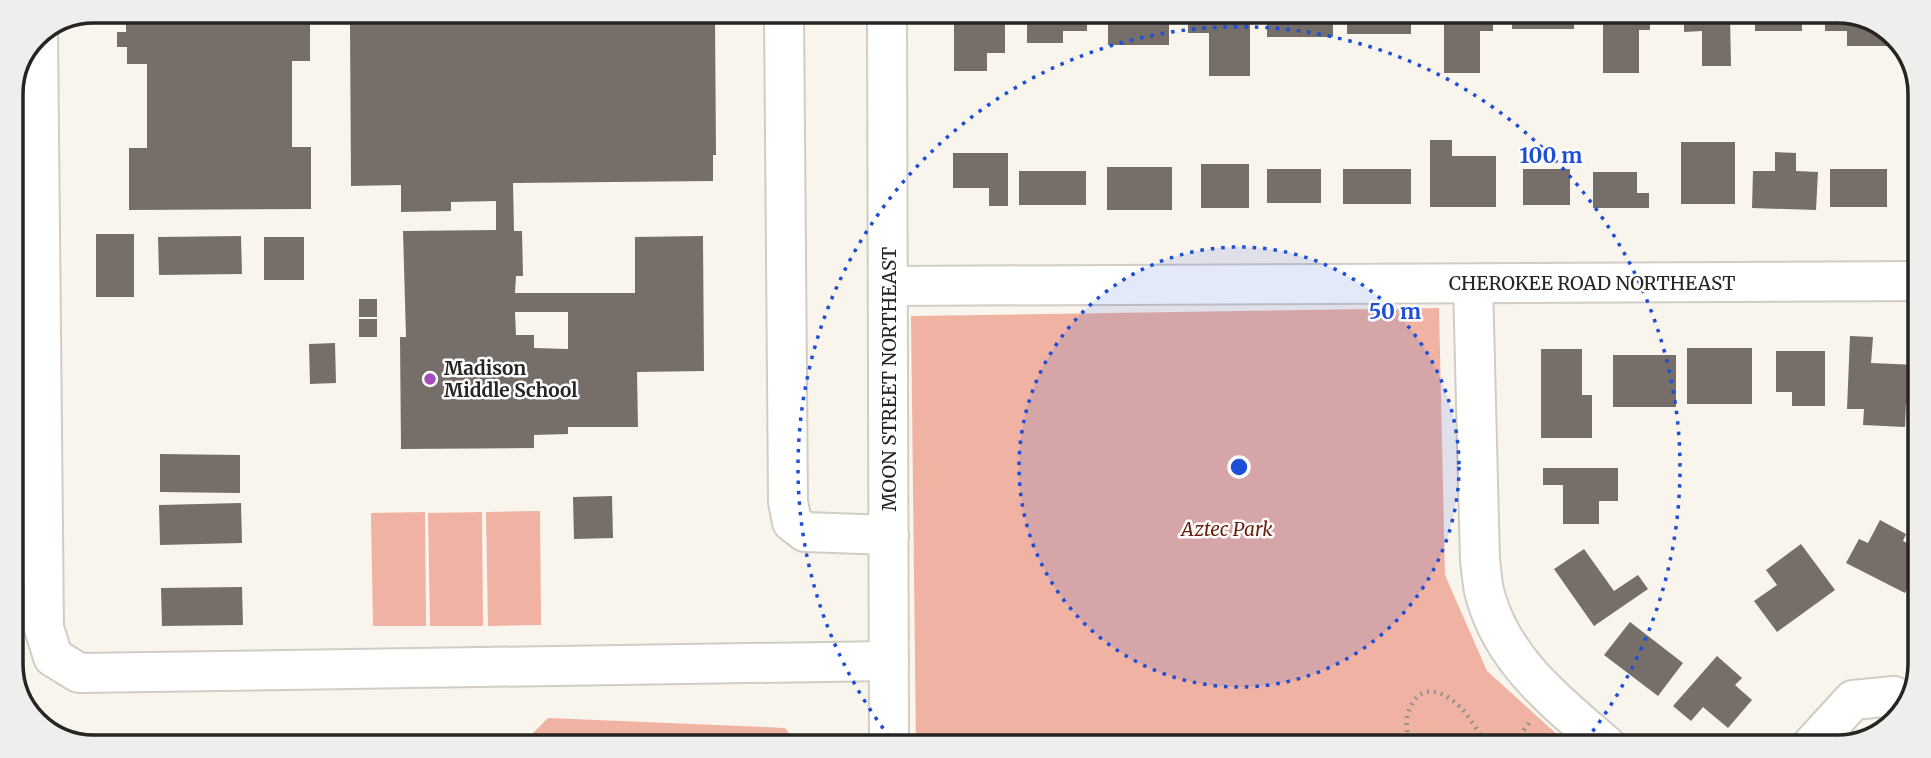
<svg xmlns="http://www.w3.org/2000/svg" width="1931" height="758" font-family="Merriweather,serif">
<rect width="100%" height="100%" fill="#faf5ec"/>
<g fill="#f0b2a2">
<path d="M 1439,308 L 1445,575 L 1487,671 L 1571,747 L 916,745 L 911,316 Z"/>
<path d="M 540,511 L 541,625 L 488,626 L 486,512 Z"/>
<path d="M 425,512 L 426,626 L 373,626 L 371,513 Z"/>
<path d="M 482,512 L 483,626 L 430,626 L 428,513 Z"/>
<path d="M 548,718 L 785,728 L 799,745 L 522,744 Z"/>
</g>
<g fill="#766e69" fill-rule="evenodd">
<path d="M 126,11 L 310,11 L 310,61 L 292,61 L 292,147 L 311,147 L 311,209 L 129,210 L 129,148 L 147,148 L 147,64 L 127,64 L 127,47 L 117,47 L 117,32 L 126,32 Z"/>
<path d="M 415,11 L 514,12 L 514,21 L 715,19 L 716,155 L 713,155 L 713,181 L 513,183 L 514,231 L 522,231 L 523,276 L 516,276 L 515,293 L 635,293 L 635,237 L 703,236 L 704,371 L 637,372 L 638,427 L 568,427 L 568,434 L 534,435 L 534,448 L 401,449 L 400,337 L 406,337 L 403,231 L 496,230 L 496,201 L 451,202 L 451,211 L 401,212 L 401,185 L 351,186 L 350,22 L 415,21 ZM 515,312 L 568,312 L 568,349 L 534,348 L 534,335 L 516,335 Z"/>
<path d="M 954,13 L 1005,13 L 1005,53 L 987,53 L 987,71 L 954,71 Z"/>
<path d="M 1027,13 L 1087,13 L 1087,31 L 1063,31 L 1063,43 L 1027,43 Z"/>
<rect x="1108" y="13" width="61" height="32"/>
<path d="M 1188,13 L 1250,13 L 1250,76 L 1209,76 L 1209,33 L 1188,33 Z"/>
<rect x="1267" y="14" width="66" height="23"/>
<rect x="1347" y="14" width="64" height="20"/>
<path d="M 1444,14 L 1493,14 L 1493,31 L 1480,31 L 1480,73 L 1444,73 Z"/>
<rect x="1512" y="14" width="62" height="15"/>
<path d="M 1603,14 L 1650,15 L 1650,30 L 1639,30 L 1639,73 L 1603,73 Z"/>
<path d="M 1684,15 L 1730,15 L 1731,66 L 1702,66 L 1702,31 L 1684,32 Z"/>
<rect x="1755" y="15" width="47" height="16"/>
<path d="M 1825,15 L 1864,15 L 1888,32 L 1888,46 L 1847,46 L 1847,31 L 1825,31 Z"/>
<path d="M 1430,140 L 1452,140 L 1452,156 L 1496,156 L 1496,207 L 1430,207 Z"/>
<rect x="1681" y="142" width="54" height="62"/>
<path d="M 1775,152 L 1796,153 L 1796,171 L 1818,172 L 1816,210 L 1752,208 L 1753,171 L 1775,171 Z"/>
<path d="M 953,153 L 1008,153 L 1008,206 L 989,206 L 989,188 L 953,188 Z"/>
<rect x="1201" y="164" width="48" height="44"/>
<rect x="1107" y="167" width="65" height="43"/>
<rect x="1267" y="169" width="54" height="34"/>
<rect x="1343" y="169" width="68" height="35"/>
<rect x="1523" y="169" width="47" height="36"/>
<rect x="1830" y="169" width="57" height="38"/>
<rect x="1019" y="171" width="67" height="34"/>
<path d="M 1593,172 L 1637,172 L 1637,193 L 1649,193 L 1649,208 L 1593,208 Z"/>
<rect x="96" y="234" width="38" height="63"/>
<path d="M 241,236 L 242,274 L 159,275 L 158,237 Z"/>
<rect x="264" y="237" width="40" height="43"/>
<rect x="359" y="299" width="18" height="18"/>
<rect x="359" y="319" width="18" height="18"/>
<path d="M 1850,336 L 1873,337 L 1871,363 L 1918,365 L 1918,405 L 1906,404 L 1905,427 L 1863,425 L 1864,409 L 1847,409 Z"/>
<path d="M 335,343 L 336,383 L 310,384 L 309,344 Z"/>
<rect x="1687" y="348" width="65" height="56"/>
<path d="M 1541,349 L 1582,349 L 1582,395 L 1592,395 L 1592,438 L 1541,438 Z"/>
<path d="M 1776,351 L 1825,351 L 1825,406 L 1792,406 L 1792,392 L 1776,392 Z"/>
<rect x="1613" y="355" width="63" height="52"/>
<path d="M 160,454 L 240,455 L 240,493 L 160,492 Z"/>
<path d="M 1543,468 L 1618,468 L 1618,501 L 1599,501 L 1599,524 L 1563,524 L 1563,485 L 1543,485 Z"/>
<path d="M 612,496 L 613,538 L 574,539 L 573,497 Z"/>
<path d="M 241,503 L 242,543 L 160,545 L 159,505 Z"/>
<path d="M 1880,520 L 1906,534 L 1903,541 L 1917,548 L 1917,570 L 1905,593 L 1846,563 L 1859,539 L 1868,543 Z"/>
<path d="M 1801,544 L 1835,590 L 1777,632 L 1754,601 L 1777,585 L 1766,570 Z"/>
<path d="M 1584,549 L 1614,591 L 1638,575 L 1648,589 L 1594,626 L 1554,569 Z"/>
<path d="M 242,587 L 243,625 L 162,626 L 161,588 Z"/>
<path d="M 1630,622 L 1683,663 L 1658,696 L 1604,655 Z"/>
<path d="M 1717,656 L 1742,678 L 1735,685 L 1752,700 L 1728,728 L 1703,707 L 1691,721 L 1673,706 Z"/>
</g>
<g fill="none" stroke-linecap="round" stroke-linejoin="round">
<defs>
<g id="minor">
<path d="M 784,12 L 788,502 L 792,522 L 805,532 L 889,535"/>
<path d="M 887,13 L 889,745"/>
<path d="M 38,34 L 44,628 L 53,657 L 79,673 L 889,661"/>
<path d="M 1473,284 L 1480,561 C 1482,573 1482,587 1486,598 C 1505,664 1559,704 1608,747"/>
<path d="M 888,286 L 1919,281"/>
<path d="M 1810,747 L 1853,700 L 1894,696"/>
</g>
</defs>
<use href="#minor" stroke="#d1ccc4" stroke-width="42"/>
<g stroke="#95928c" stroke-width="4.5" stroke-dasharray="2 5" stroke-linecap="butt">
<path d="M 1409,746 C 1408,737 1405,722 1408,713 C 1419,680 1444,690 1463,710 C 1472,721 1480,735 1488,747"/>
<path d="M 1511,747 L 1530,722"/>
</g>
<use href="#minor" stroke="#fff" stroke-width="38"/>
</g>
<circle cx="1239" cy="467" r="220" fill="#1d4ed8" fill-opacity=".12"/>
<g fill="none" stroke="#1d4ed8" stroke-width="3.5" stroke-dasharray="3.5 7">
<circle cx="1239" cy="467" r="220"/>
<path d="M896 745A441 441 0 1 1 1582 745"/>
</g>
<circle fill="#a34ebc" stroke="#fff" stroke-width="2.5" cx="430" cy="379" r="7"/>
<g text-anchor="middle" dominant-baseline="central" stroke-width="5" stroke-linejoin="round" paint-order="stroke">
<g font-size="19" fill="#262522" stroke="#fff">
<text x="1592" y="283">CHEROKEE ROAD NORTHEAST</text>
<text transform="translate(889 379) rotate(-90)">MOON STREET NORTHEAST</text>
</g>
<g font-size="19" font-weight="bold" fill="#262522" stroke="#fff" text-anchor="start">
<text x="444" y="368">Madison<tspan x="444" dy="22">Middle School</tspan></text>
</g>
<g font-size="19" font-style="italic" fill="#6a2110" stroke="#fff">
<text x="1227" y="529">Aztec Park</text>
</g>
</g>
<path d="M0 0H1931V758H0ZM94 23H1837A71 71 0 0 1 1908 94V664A71 71 0 0 1 1837 735H94A71 71 0 0 1 23 664V94A71 71 0 0 1 94 23Z" fill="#eeeeed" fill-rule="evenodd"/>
<path fill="none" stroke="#262522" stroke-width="3.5" d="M94 23H1837A71 71 0 0 1 1908 94V664A71 71 0 0 1 1837 735H94A71 71 0 0 1 23 664V94A71 71 0 0 1 94 23Z"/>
<circle cx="1239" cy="467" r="10" fill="#1d4ed8" stroke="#fff" stroke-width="3.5"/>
<g font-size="21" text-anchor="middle" font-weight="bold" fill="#1d4ed8" stroke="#fff" stroke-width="5" stroke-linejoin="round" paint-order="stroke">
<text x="1551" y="163">100 m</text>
<text x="1395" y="319">50 m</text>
</g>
</svg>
